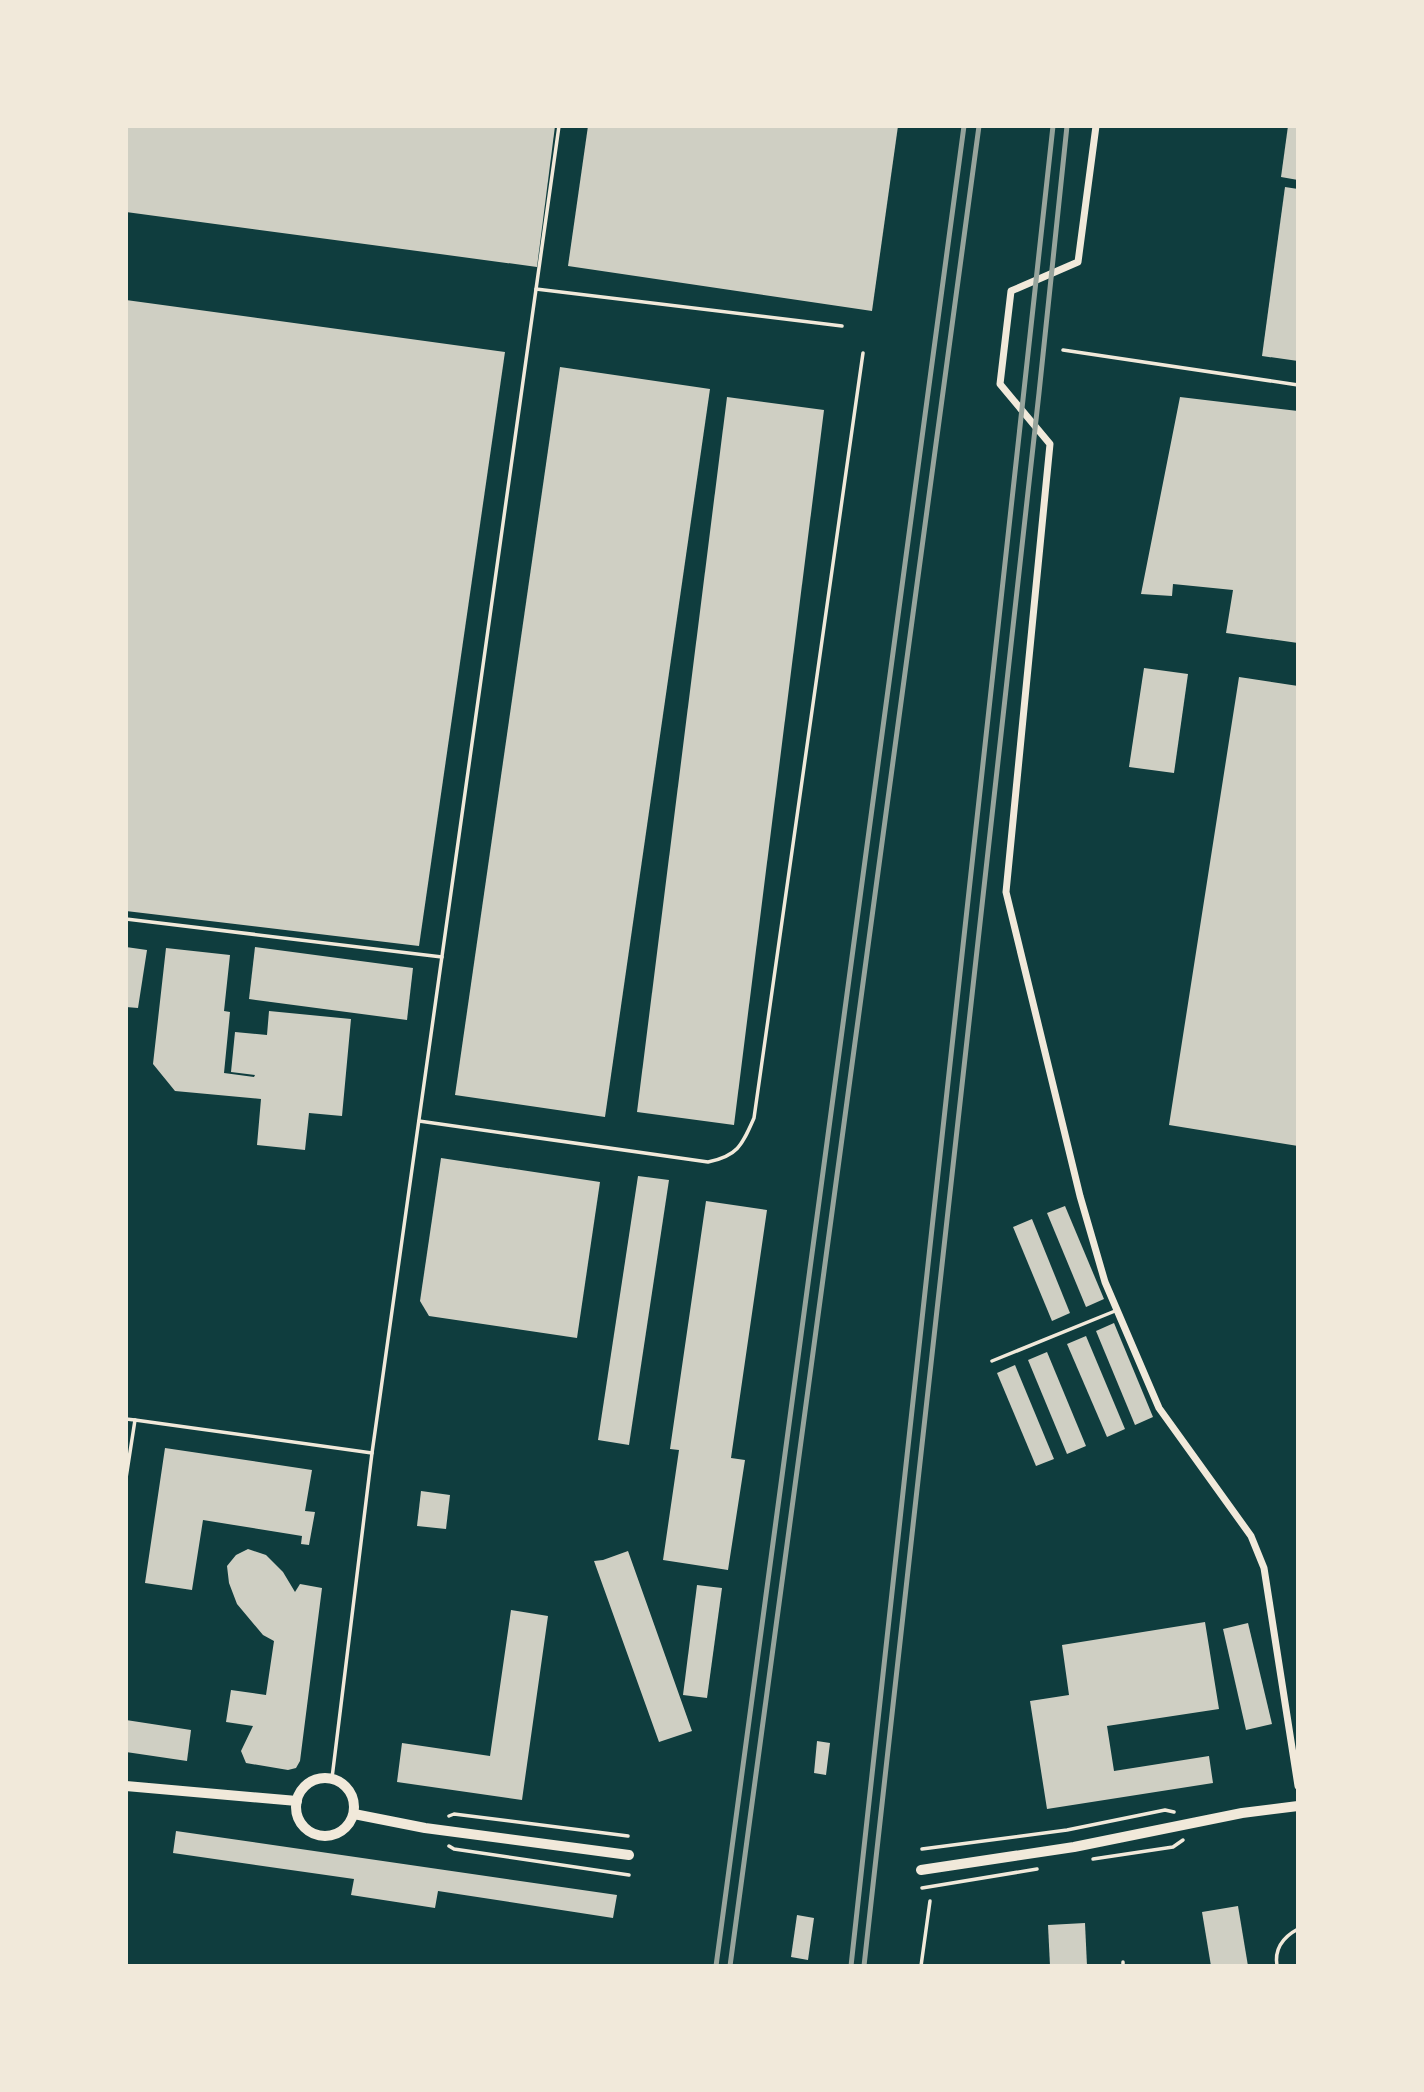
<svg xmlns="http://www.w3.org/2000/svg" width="1424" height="2092" font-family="Overpass,sans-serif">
<rect width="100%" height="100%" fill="#0f3d3e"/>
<g fill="#cfcfc3">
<path d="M 126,126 L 555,126 L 537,267 L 126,212 Z"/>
<path d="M 588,126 L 898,126 L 872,311 L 568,266 Z"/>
<path d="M 1288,126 L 1298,126 L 1298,180 L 1281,177 Z"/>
<path d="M 1285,187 L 1298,189 L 1298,361 L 1262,356 Z"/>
<path d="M 126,300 L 505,352 L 419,946 L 126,911 Z"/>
<path d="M 560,367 L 710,389 L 605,1117 L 455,1095 Z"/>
<path d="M 727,397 L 824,410 L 734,1125 L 637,1112 Z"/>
<path d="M 1180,397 L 1298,411 L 1298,643 L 1226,633 L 1233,590 L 1173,584 L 1172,596 L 1141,594 Z"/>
<path d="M 1144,668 L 1188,674 L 1174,773 L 1129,767 Z"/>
<path d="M 1239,677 L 1298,686 L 1298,1146 L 1169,1125 Z"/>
<path d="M 126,947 L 147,950 L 138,1008 L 126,1007 Z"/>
<path d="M 255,947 L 413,968 L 407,1020 L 249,999 Z"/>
<path d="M 166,948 L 230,955 L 224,1011 L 230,1012 L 224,1073 L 254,1077 L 255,1075 L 231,1072 L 235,1032 L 267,1035 L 269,1011 L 351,1019 L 342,1116 L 309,1113 L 305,1150 L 257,1145 L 261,1099 L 175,1091 L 153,1064 Z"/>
<path d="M 441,1158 L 600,1182 L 577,1338 L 429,1316 L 420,1301 Z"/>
<path d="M 638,1176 L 669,1180 L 629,1445 L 598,1440 Z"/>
<path d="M 706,1201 L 767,1210 L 731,1458 L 745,1460 L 728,1570 L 663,1560 L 679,1450 L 670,1449 Z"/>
<path d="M 1065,1206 L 1104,1299 L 1086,1307 L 1047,1213 Z"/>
<path d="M 1032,1219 L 1070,1313 L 1052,1321 L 1013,1227 Z"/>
<path d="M 1114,1323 L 1153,1417 L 1135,1425 L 1096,1331 Z"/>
<path d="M 1086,1336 L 1125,1429 L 1107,1437 L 1067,1344 Z"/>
<path d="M 1047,1352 L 1086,1446 L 1067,1454 L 1028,1360 Z"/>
<path d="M 1015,1365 L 1054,1459 L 1036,1466 L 997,1373 Z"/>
<path d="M 165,1448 L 312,1470 L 305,1511 L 315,1512 L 309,1545 L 301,1544 L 302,1536 L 203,1520 L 192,1590 L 145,1583 Z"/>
<path d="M 421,1491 L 450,1495 L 446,1529 L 417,1526 Z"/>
<path d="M 248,1549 L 266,1555 L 283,1572 L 295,1592 L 300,1584 L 322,1588 L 300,1761 L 296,1768 L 288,1770 L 246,1763 L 241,1751 L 253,1726 L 226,1722 L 231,1690 L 266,1695 L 274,1641 L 263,1635 L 237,1604 L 229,1583 L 227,1566 L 236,1555 Z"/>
<path d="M 628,1551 L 692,1731 L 659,1742 L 594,1561 L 603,1560 Z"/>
<path d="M 697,1585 L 722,1588 L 707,1698 L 683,1695 Z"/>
<path d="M 511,1610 L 548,1616 L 522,1800 L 397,1782 L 402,1743 L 490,1756 Z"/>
<path d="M 1205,1622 L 1219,1709 L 1107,1726 L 1114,1771 L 1209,1756 L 1213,1783 L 1047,1809 L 1030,1701 L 1069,1695 L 1062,1645 Z"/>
<path d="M 1248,1623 L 1272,1724 L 1246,1730 L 1223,1629 Z"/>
<path d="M 126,1720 L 191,1730 L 187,1761 L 126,1752 Z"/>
<path d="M 817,1741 L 830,1743 L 826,1775 L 814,1773 Z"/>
<path d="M 176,1831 L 617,1895 L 613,1918 L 438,1891 L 435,1908 L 351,1895 L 354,1879 L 173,1853 Z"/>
<path d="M 1238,1906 L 1248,1966 L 1211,1966 L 1202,1912 Z"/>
<path d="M 797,1915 L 814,1918 L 808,1960 L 791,1957 Z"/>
<path d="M 1085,1923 L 1087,1966 L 1050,1966 L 1048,1925 Z"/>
</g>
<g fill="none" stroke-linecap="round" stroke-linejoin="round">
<g stroke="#f1e9da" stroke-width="3.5">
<path d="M 449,1816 L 454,1814 L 628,1836"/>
<path d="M 449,1846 L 454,1849 L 629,1875"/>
<path d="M 922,1849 L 1067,1830 L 1165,1810 L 1174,1812"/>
<path d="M 1093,1859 L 1173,1847 L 1183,1840"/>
<path d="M 922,1888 L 1037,1869"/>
</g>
<g stroke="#f1e9da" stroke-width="3.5">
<path d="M 536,289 L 842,326"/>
<path d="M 1063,350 L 1298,385"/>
<path d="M 126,919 L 442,957"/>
<path d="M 419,1121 L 708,1162 C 738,1156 742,1145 754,1118 L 863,353"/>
<path d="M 992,1361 L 1115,1311"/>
<path d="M 126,1419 L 135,1420"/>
<path d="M 126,1478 L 135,1420 L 372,1453"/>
<path d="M 332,1778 L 372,1453 L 559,126"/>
<path d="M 1123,1962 L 1123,1966"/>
<path d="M 921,1966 L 930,1901"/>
<path d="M 1277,1966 C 1274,1948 1283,1937 1298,1929"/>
</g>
<path stroke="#f1e9da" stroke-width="7" d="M 1096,126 L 1078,262 L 1011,291 L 1000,384 L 1050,444 L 1006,892 L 1080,1196 L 1105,1282 L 1159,1408 L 1251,1536 L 1264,1568 L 1298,1786"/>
<g stroke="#f1e9da" stroke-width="10">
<circle cx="325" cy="1807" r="29"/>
<path d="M 126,1786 L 297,1801"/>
<path d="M 354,1814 L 425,1828 L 629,1855"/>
<path d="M 921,1870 L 1074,1847 L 1242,1813 L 1298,1806"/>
</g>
<g stroke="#97a49c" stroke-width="5">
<path d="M 716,1966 L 964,126"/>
<path d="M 730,1966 L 979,126"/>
<path d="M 851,1966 L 1053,126"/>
<path d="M 864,1966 L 1039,393 L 1067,126"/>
</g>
</g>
<rect width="1424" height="2092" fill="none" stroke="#f1e9da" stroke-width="256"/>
</svg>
